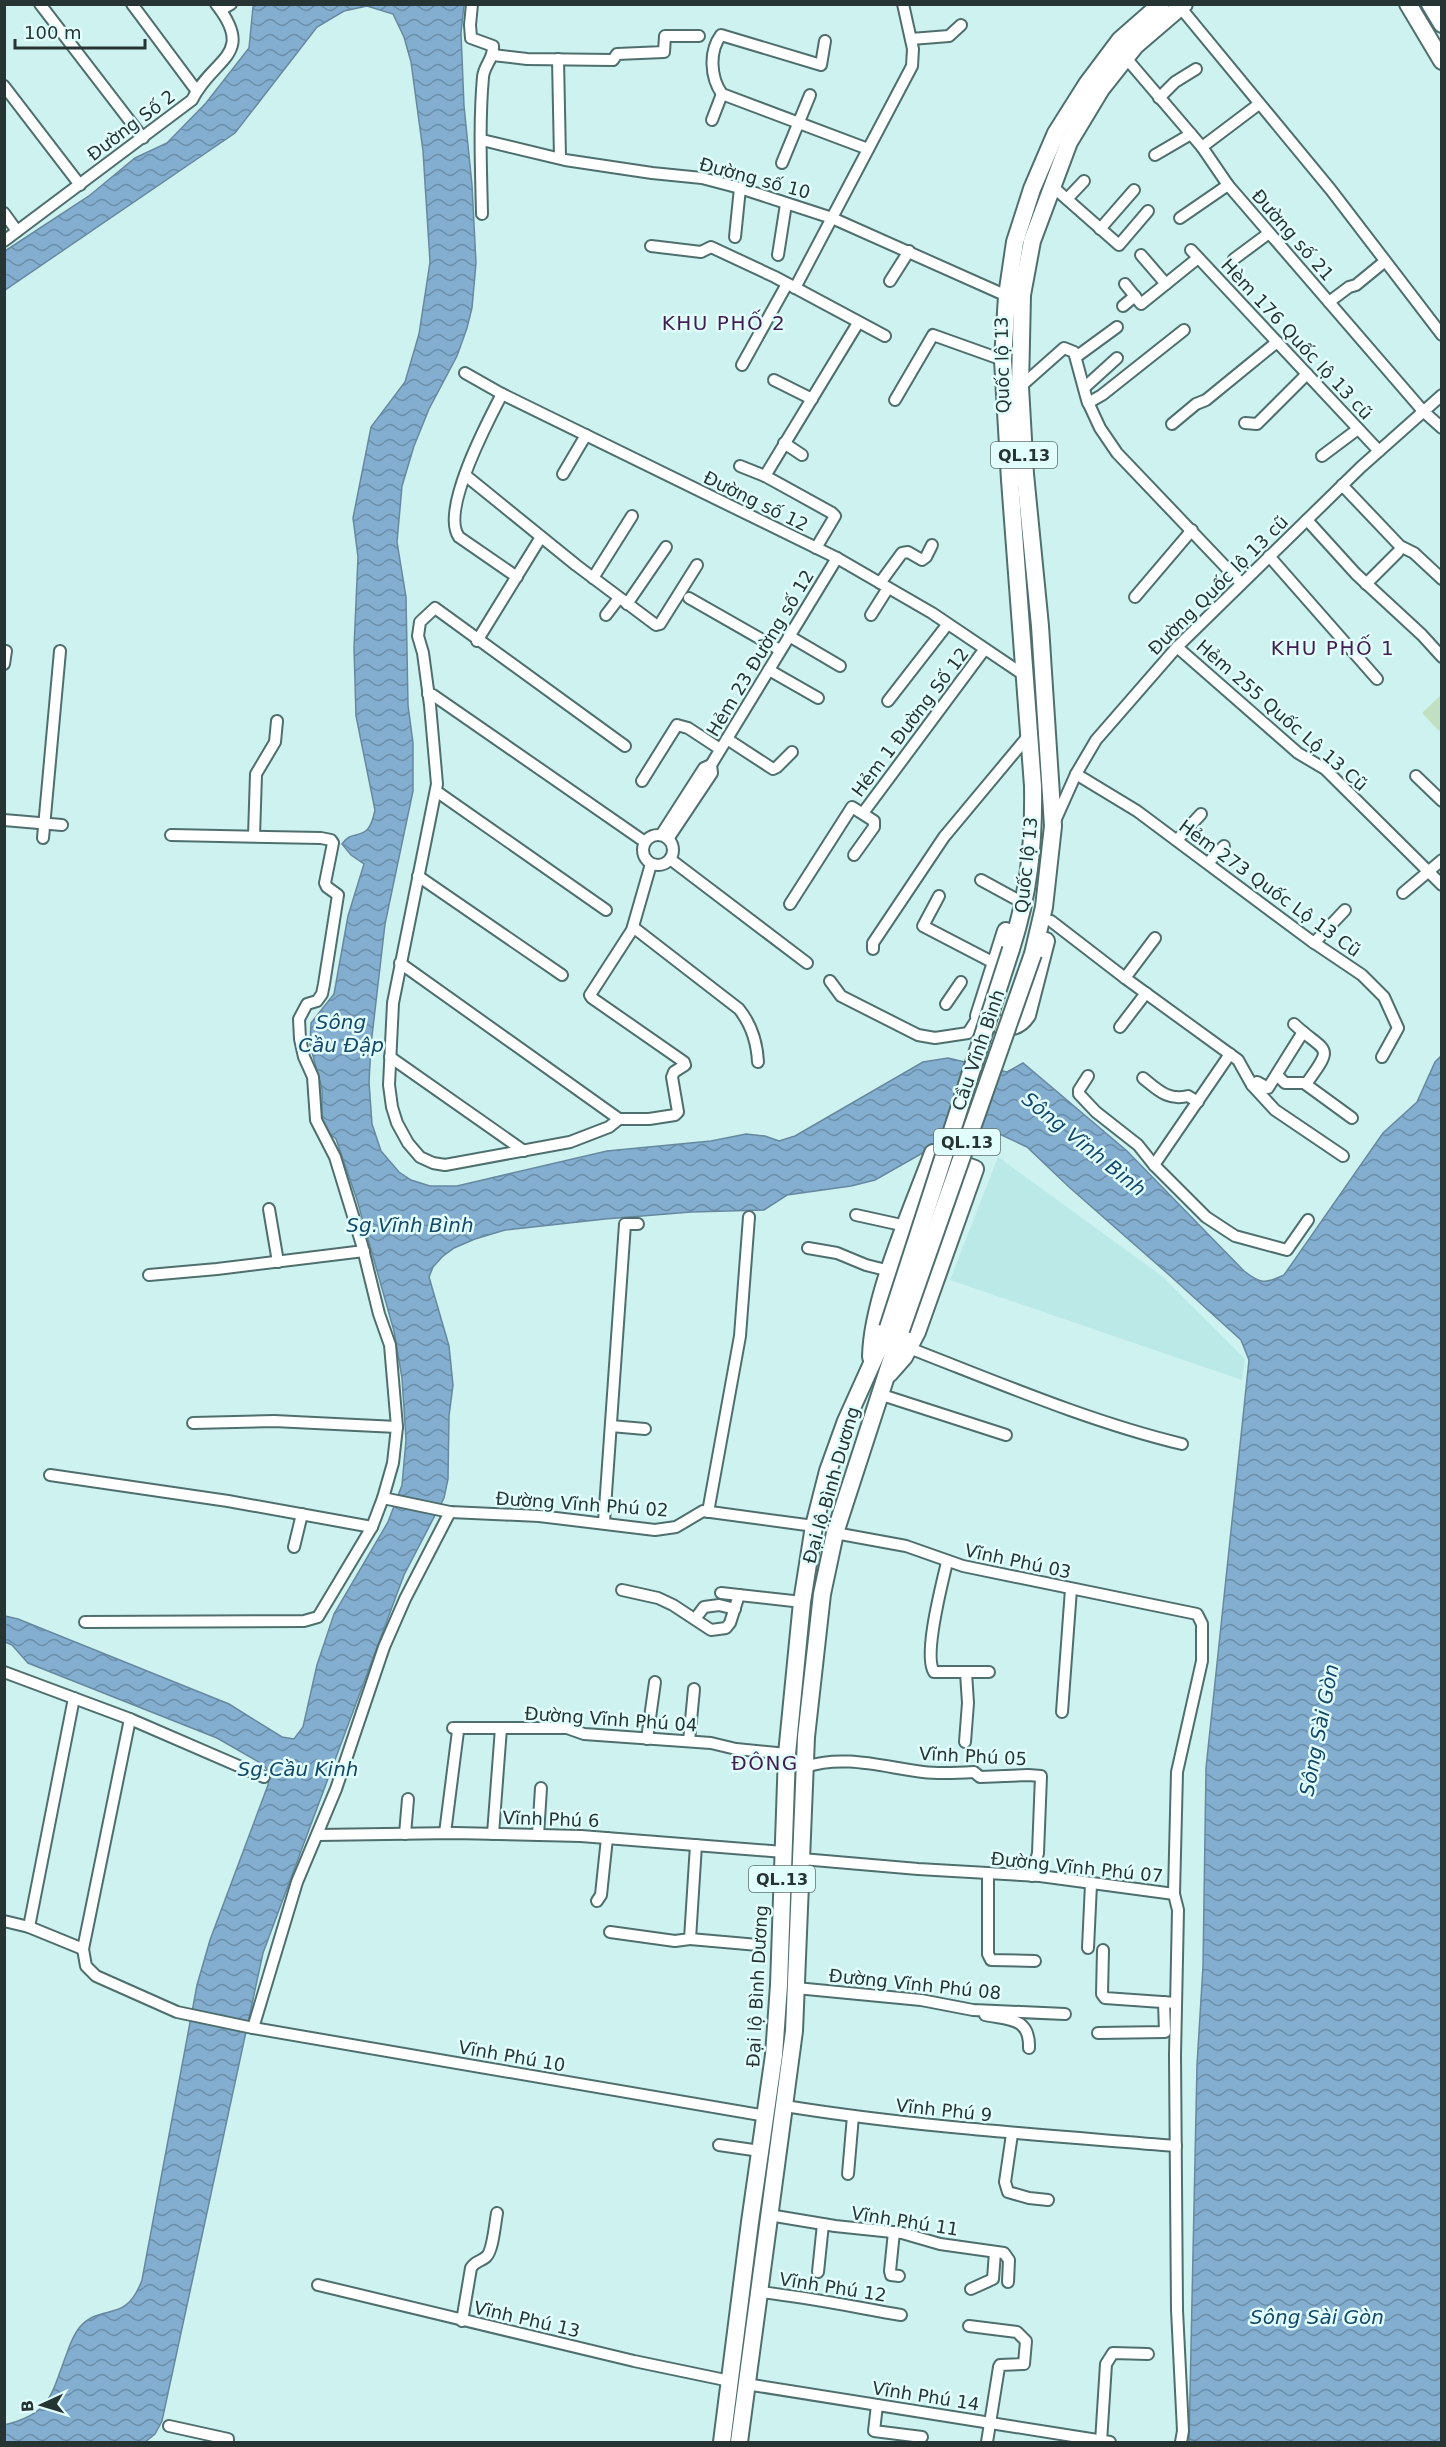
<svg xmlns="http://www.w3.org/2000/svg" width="1446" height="2447" font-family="'DejaVu Sans',sans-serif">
<defs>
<pattern id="water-waves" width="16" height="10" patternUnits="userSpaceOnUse" patternTransform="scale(1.5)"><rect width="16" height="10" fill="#83aecf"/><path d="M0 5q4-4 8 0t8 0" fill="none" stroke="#6b8ea9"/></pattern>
</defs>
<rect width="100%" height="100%" fill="#cef2f0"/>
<path fill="#bae9e7" d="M 998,1157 L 1162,1276 L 1245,1359 L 1242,1380 L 950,1280 Z"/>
<path fill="#c1e0c1" d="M 1441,695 L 1441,729 L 1439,731 L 1422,713 Z"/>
<path fill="url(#water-waves)" stroke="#6789a0" stroke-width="1.5" d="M 257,5 L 464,5 L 461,33 L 464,106 L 472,185 L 476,263 L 472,308 L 467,328 L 457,356 L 429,409 L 414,446 L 402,486 L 397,542 L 406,597 L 408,705 L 413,743 L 413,791 L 385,924 L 371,1045 L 369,1082 L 372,1124 L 381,1151 L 399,1172 L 411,1180 L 430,1186 L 457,1186 L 607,1151 L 711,1141 L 746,1134 L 765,1136 L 779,1141 L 795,1136 L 923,1062 L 948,1058 L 1007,1072 L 1023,1063 L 1127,1151 L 1244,1271 C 1261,1284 1265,1284 1284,1275 L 1383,1133 L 1417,1102 L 1435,1062 L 1441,1056 L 1441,2442 L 1189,2442 L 1197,2065 L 1203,1966 L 1206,1768 L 1249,1360 L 1241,1340 L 1167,1273 L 1069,1187 L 1027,1147 L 993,1131 L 979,1129 L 965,1132 L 949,1138 L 875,1180 L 851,1186 L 787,1195 L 764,1210 L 691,1212 L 605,1219 L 505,1230 L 475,1239 L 454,1248 L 442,1257 L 433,1267 L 429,1277 L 449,1346 L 453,1385 L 449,1416 L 448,1479 L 444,1498 L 404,1575 L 263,1953 L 162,2421 L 155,2434 L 145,2442 L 5,2442 L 4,2425 C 52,2414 51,2394 67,2353 C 70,2344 73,2336 79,2328 C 102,2301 125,2326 142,2280 L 197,1985 L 210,1940 L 268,1785 L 269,1773 L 264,1765 L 217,1738 L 28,1663 L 12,1645 L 5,1642 L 5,1616 L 18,1619 L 229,1704 L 282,1737 L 294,1739 L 303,1727 L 317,1665 L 334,1614 L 388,1522 L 402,1485 L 406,1440 L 402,1378 L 394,1331 L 357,1200 L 336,1139 L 327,1131 L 322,1120 L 322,1089 L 310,1045 L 311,1023 L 334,994 L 348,916 L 364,864 L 351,855 L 342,844 C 354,826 368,846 375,810 L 356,716 L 354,648 L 358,557 L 353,518 L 371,427 L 405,382 L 419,334 L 430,262 L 423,151 L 411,62 L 404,37 L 393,14 L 367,6 L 344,11 L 317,27 L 235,133 L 5,290 L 5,251 L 89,196 L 135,158 L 167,143 L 206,103 L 249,48 L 253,7 Z"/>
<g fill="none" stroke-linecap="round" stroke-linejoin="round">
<defs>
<g id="minor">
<path d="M 40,4 L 143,138"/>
<path d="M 132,4 L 196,90"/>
<path d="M 472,4 L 470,25 L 471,38 L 493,46 C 494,59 484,65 483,77 C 479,122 481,169 482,214"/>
<path d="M 1180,7 L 1331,190 L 1442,335"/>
<path d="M 221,10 L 231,4"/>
<path d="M 911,39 L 949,36 L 961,25"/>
<path d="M 825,41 L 821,65 L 721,35 C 709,51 710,77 722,94 L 868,149"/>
<path d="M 493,55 L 527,59 L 613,60 L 617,54 L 664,52 L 665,36 L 699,36"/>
<path d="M 1126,58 L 1202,147 L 1228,185 L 1423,411 L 1442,428"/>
<path d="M 558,59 L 560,158"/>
<path d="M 4,86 L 80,185"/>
<path d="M 1159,98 L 1175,82 L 1196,69"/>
<path d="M 712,120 L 722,94"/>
<path d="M 482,140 L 565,160 L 652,173 L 702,178 L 740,188 L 832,218 L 1007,296"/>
<path d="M 1202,147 L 1259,104"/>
<path d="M 1155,155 L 1191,134"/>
<path d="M 782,163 L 810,95"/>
<path d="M 1052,186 L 1119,245 L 1148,211"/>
<path d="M 1067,199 L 1084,181"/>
<path d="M 4,213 L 17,231"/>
<path d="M 1180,218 L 1228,185"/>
<path d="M 1100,229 L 1134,190"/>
<path d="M 735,237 L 740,188"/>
<path d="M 4,241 L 192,100 C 212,58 257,56 216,4"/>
<path d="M 651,246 L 701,252 L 711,247 L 775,277 L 885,336"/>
<path d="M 1191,250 L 1379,451"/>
<path d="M 778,255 L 786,204"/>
<path d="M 1141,255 L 1166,284"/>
<path d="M 1234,259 L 1269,233"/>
<path d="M 890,281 L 909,251"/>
<path d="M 1125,284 L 1141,304 L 1198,258"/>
<path d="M 795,288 L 912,66 L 913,49 L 903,4"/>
<path d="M 1329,302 L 1349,287 L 1356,285 L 1384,262"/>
<path d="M 1123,306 L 1135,296"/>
<path d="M 1076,357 L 1117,327"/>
<path d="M 742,365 L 787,284"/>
<path d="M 465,373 L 502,394 L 837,558 L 932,613 L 1024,675"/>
<path d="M 774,380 L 812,399"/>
<path d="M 1020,387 L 1064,348 L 1074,352 L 1087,400 L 1100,428 L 1117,453 L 1241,583"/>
<path d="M 1084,388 L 1117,358"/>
<path d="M 502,394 C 488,421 440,511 459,537 L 517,577"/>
<path d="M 895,400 L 933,335 L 1003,360"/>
<path d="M 1088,403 L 1102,395 L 1184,330"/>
<path d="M 1245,423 L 1257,424 L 1307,374"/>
<path d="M 1172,424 L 1196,404 L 1206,400 L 1277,342"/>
<path d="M 784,443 L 802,455"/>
<path d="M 1322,456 L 1358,429"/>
<path d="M 740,466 L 765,476 L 832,513 L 835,516 L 816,548"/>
<path d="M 563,474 L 586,435"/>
<path d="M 465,475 L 576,565 L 656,625 L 660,624 L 697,565"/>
<path d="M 765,476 L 858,323"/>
<path d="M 1342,485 L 1400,546 L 1414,553 L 1442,579"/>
<path d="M 1307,520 L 1356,574 L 1422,635 L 1442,657"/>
<path d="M 1269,556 L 1377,679"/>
<path d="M 593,578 L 632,516"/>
<path d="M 880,583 L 902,553 L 908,552 L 922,560 L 926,557 L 932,545"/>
<path d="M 1366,584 L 1398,552"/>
<path d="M 1135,597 L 1192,530"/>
<path d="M 689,598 L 780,650"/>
<path d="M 627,604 L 666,547"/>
<path d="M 606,615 L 619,598"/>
<path d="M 871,615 L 888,588"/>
<path d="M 789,636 L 840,666"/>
<path d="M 477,641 L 541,537"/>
<path d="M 1177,647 L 1298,753 L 1325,769 L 1442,885"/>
<path d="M 4,664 L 6,651"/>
<path d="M 769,670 L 818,698"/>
<path d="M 428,694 L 433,695 L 645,842"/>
<path d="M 888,701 L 947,625"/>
<path d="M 727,739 L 773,769 L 777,767 L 792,752"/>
<path d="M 625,746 L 435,608 L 420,622 L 418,636 L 423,653 L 430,705 L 437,784 L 393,1003 L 389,1085 L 392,1107 L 397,1123 L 408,1143 L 420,1157 L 433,1163 L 445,1165 L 570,1142 L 609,1127 L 619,1119 L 649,1119 L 675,1115 L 678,1112 L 672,1077 L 674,1072 L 685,1065 L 684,1062 L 592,998 L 590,995 L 632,930 L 651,864"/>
<path d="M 711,765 L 837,558"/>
<path d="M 1076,774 L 1137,811 L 1310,940 L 1362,975 L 1384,997 L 1398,1028 L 1382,1057"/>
<path d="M 1416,776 L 1442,801"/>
<path d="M 642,781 L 677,725 L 688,728 L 720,749"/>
<path d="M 436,791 L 606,910"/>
<path d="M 863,813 L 984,650"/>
<path d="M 4,820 L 62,825"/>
<path d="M 1055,821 L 1076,774 L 1096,740 L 1177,647 L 1361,467 L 1442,395"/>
<circle cx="658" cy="850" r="15"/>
<path d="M 171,835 L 321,838 L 331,840 L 333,843 L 325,883 L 327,887 L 338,895 L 324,984 L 322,994 L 317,1001 L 307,1004 L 299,1019 L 300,1039 L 304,1057 L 313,1077 L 316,1120 L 335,1157 L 362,1245 L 379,1314 L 390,1345 L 397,1427 L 393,1463 L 383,1498 L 450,1512 L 539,1516 L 655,1530 L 676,1527 L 703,1511 L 814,1526"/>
<path d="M 661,835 L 704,768 L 711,765"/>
<path d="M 254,836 L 256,774 L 275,742 L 277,721"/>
<path d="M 43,838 L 60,651"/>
<path d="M 668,839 L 712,773 L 711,765"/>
<path d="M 1177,840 L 1201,814"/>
<path d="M 670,859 L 807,963"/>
<path d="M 1208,863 L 1224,846"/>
<path d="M 418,876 L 562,975"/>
<path d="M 981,880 L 1014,898"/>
<path d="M 1403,893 L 1442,860"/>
<path d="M 939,896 L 923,926 L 996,964"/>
<path d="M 790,904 L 852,807 L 874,821 L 874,827 L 854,855"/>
<path d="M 1051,921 L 1125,978 L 1238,1060 L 1252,1085 L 1275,1110 L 1343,1156"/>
<path d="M 633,927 L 739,1009 C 751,1024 757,1042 758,1062"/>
<path d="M 1314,943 L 1345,910"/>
<path d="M 873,949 L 873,943 L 944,837 L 1029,735"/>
<path d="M 400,963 L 619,1119"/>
<path d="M 1125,978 L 1155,938"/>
<path d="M 830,981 L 841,996 L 918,1035 L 935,1038 L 968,1033 L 979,1016"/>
<path d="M 946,1004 L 961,982"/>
<path d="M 1294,1024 C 1326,1054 1336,1043 1306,1084"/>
<path d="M 1120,1027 L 1146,993"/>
<path d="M 390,1057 L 524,1151"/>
<path d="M 1277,1075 L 1285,1083 L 1304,1083 L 1352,1118"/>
<path d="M 1088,1076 L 1079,1090 L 1079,1094 L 1096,1112 L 1138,1145 L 1154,1165 L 1206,1217 L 1235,1236 L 1287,1250 L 1308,1220"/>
<path d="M 1143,1078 C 1158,1090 1168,1101 1188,1096 L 1198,1102"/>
<path d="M 1252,1085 L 1257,1082 L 1268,1088 L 1303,1032"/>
<path d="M 1154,1165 L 1230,1054"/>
<path d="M 269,1209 L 278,1262"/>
<path d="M 856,1215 L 906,1226"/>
<path d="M 808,1248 L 837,1253 L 866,1265 L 890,1271"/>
<path d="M 149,1275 L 217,1269 L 364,1251"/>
<path d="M 909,1348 C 997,1382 1090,1422 1182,1444"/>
<path d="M 879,1394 L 1006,1435"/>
<path d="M 193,1423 L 274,1421 L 397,1427"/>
<path d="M 611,1426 L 645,1429"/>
<path d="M 50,1475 L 228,1501 L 372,1527"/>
<path d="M 708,1512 L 740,1336 L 749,1217"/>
<path d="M 604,1522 L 625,1224 L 638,1224"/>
<path d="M 294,1547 L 302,1514"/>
<path d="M 947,1562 C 942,1584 923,1655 934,1672 L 989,1672"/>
<path d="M 622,1590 L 658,1598 L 673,1605 L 711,1630 L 726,1628 L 730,1623 L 739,1595"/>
<path d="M 721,1593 L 802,1602"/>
<path d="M 695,1619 L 704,1607 L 719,1605 L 735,1609"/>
<path d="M 85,1622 L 304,1621 L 318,1617 L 372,1527 L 383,1498"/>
<path d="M 4,1672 L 130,1719 L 264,1777"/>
<path d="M 1062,1712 L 1071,1589"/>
<path d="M 130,1719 L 83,1949 L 86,1966 L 96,1976 L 177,2012 L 253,2028 L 766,2116"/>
<path d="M 453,1728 L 501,1728"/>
<path d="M 647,1739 L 655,1682"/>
<path d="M 689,1741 L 694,1689"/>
<path d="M 965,1742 L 968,1703 L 966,1673"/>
<path d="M 805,1767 C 844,1754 883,1767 923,1772 C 940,1774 957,1773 974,1772 L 980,1777 L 1028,1775 L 1041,1776 L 1038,1853 L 1032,1876"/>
<path d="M 445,1833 L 458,1731"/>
<path d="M 405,1834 L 408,1799"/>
<path d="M 493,1834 L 501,1728 L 567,1728 L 584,1734 L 711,1743 L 736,1749 L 787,1754"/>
<path d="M 318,1835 L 455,1833 L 581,1836 L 783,1852"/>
<path d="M 538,1835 L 541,1788"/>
<path d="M 802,1859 L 918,1869 L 1040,1876 L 1174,1894 L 1177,1772 L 1202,1661 L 1202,1624 L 1197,1614 L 963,1566 L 906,1546 L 835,1533"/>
<path d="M 988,1874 L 988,1954 L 991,1960 L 1035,1961"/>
<path d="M 1174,1894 L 1178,1910 L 1175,2055 L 1177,2310 L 1183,2431 L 1181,2442"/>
<path d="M 597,1901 L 601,1895 L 607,1838"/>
<path d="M 4,1921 L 29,1927 L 83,1949"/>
<path d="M 29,1927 L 74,1698"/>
<path d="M 610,1932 L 675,1941 L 690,1939 L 696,1845"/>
<path d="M 690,1939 L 758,1945"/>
<path d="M 1088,1948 L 1091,1884"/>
<path d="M 1103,1950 L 1102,1994 L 1105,1998 L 1176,2003"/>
<path d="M 796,1988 L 921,2000 L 973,2010 L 1065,2014"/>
<path d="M 985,2015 C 1009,2020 1030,2017 1029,2048"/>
<path d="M 253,2028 L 297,1882 L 336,1789 L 384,1647 L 405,1599 L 450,1512"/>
<path d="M 1098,2033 L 1165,2032 L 1164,2002"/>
<path d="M 785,2106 C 915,2127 1045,2135 1176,2146"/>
<path d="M 1012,2134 L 1005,2182 L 1008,2192 L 1029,2198 L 1048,2200"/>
<path d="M 719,2145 L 760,2151"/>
<path d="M 848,2174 L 853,2116"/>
<path d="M 769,2215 L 835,2226 L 902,2233 L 940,2244 L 1004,2253 L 1009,2260 L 1008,2282"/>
<path d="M 894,2232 L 890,2271 L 891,2275 L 899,2276"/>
<path d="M 818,2272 L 823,2224"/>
<path d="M 318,2285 L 634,2361 L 730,2381"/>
<path d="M 971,2289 L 993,2279 L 995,2252"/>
<path d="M 759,2292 C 807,2297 854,2307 901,2315"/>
<path d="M 462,2321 L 471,2268 C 475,2261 480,2262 486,2257 C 493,2251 495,2223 497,2213"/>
<path d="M 969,2326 L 1017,2332 L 1026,2341 L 1024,2364 L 1000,2365 L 999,2367 L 987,2442"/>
<path d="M 746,2384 L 1110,2442"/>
<path d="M 877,2405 L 874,2431 L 922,2437"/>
<path d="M 169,2426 L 228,2439 L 228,2442"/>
<path d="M 1101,2442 L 1106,2364 L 1113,2353 L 1148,2354"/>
</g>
<g id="highway">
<path d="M 1408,4 L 1442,61"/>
<path d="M 1430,4 L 1442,24"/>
<path d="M 1006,931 L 979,1016 C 997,1024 1014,1035 1027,1015 L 1046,941"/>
<path d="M 1011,949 C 1029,893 1034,844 1033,786 L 1010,480 L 1003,360 L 1007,296 L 1015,242 L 1032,189 L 1056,133 L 1087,84 L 1120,40 L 1161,4"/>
<path d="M 1033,954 L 1044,907 L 1053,826 L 1040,626 L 1025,474 L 1020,387 L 1022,295 L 1032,241 L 1069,142 L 1101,89 L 1135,46 L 1184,4"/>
<path d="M 871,1357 C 872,1298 912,1210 933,1153 L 975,1169 L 917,1332 L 904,1357 L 889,1374"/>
<path d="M 722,2442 L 750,2222 L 774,2055 L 779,1985 L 787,1754 L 802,1602 L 814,1526 L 828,1471 L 846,1421 L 888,1328"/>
<path d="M 739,2442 L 794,2031 L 806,1737 L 822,1594 L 835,1533 L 901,1330"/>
</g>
</defs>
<use href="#minor" stroke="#4e6f6d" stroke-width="14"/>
<use href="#highway" stroke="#4e6f6d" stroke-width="20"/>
<use href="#minor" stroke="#fff" stroke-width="10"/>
<use href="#highway" stroke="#fff" stroke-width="16"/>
<defs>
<g id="highway-bridge">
<path d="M 888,1328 L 1011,949"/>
<path d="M 901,1330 L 1033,954"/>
</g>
</defs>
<use href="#highway-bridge" stroke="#4e6f6d" stroke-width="20" stroke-linecap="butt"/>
<use href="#highway-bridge" stroke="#fff" stroke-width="16"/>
</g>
<g text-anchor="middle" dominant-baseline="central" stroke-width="5" stroke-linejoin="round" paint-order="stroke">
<g fill="#e1fefc" stroke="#5e716f" stroke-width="1.5">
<rect x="991" y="442" width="66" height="26" rx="4.5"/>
<rect x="934" y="1129" width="66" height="26" rx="4.5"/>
<rect x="749" y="1866" width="66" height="26" rx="4.5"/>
</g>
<g font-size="16" font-weight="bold" fill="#263433">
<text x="1024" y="455">QL.13</text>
<text x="967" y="1142">QL.13</text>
<text x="782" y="1879">QL.13</text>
</g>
<g font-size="18" fill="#263433" stroke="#e1fefc">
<text transform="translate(131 125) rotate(-37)">Đường Số 2</text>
<text transform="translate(755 178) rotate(15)">Đường số 10</text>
<text transform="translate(1293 235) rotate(49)">Đường số 21</text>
<text transform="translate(1297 339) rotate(47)">Hèm 176 Quốc lộ 13 cũ</text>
<text transform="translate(1002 365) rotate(-91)">Quốc lộ 13</text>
<text transform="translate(756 501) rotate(26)">Đường số 12</text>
<text transform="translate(1218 585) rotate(-45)">Đường Quốc lộ 13 cũ</text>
<text transform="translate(760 653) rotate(-59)">Hẻm 23 Đường số 12</text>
<text transform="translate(1282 715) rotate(41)">Hẻm 255 Quốc Lộ 13 Cũ</text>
<text transform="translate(910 722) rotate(-53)">Hẻm 1 Đường Số 12</text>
<text transform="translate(1026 865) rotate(-84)">Quốc lộ 13</text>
<text transform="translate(1270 888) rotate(36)">Hẻm 273 Quốc Lộ 13 Cũ</text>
<text transform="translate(978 1050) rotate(-71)">Cầu Vĩnh Bình</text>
<text transform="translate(831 1485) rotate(-74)">Đại lộ Bình Dương</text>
<text transform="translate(582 1504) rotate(4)">Đường Vĩnh Phú 02</text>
<text transform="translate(1018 1561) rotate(12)">Vĩnh Phú 03</text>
<text transform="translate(611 1719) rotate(4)">Đường Vĩnh Phú 04</text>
<text transform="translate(973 1756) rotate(3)">Vĩnh Phú 05</text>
<text transform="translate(551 1819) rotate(2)">Vĩnh Phú 6</text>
<text transform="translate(1077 1867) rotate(6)">Đường Vĩnh Phú 07</text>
<text transform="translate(915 1984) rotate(6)">Đường Vĩnh Phú 08</text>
<text transform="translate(757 1986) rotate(-87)">Đại lộ Bình Dương</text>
<text transform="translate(512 2056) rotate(10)">Vĩnh Phú 10</text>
<text transform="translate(944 2110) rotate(6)">Vĩnh Phú 9</text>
<text transform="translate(905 2221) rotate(9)">Vĩnh Phú 11</text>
<text transform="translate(833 2287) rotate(9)">Vĩnh Phú 12</text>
<text transform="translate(527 2319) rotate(13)">Vĩnh Phú 13</text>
<text transform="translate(926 2396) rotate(9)">Vĩnh Phú 14</text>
</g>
<g font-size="20" letter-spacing="1.5" fill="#421d52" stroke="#e1fefc">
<text x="724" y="323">KHU PHỐ 2</text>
<text x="1333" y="648">KHU PHỐ 1</text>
<text x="765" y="1763">ĐÔNG</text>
</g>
<g font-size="20" font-style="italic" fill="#144768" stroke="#e1fefc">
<text x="341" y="1022">Sông<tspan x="341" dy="23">Cầu Đập</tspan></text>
<text transform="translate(1084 1144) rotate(39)">Sông Vĩnh Bình</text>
<text x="410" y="1225">Sg.Vĩnh Bình</text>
<text transform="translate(1319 1730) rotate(-79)">Sông Sài Gòn</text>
<text x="298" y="1769">Sg.Cầu Kinh</text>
<text x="1317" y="2317">Sông Sài Gòn</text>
</g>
</g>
<rect width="1446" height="2447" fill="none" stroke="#263433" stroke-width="12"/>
<g transform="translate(42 2405) rotate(266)" stroke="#e1fefc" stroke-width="4.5" paint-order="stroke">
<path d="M0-4.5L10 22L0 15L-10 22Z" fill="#263433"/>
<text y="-9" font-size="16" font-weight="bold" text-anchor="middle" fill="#263433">B</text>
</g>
<path d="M15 39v9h130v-9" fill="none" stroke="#263433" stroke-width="3"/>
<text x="24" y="39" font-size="18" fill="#263433" stroke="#e1fefc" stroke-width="4.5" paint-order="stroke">100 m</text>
</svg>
